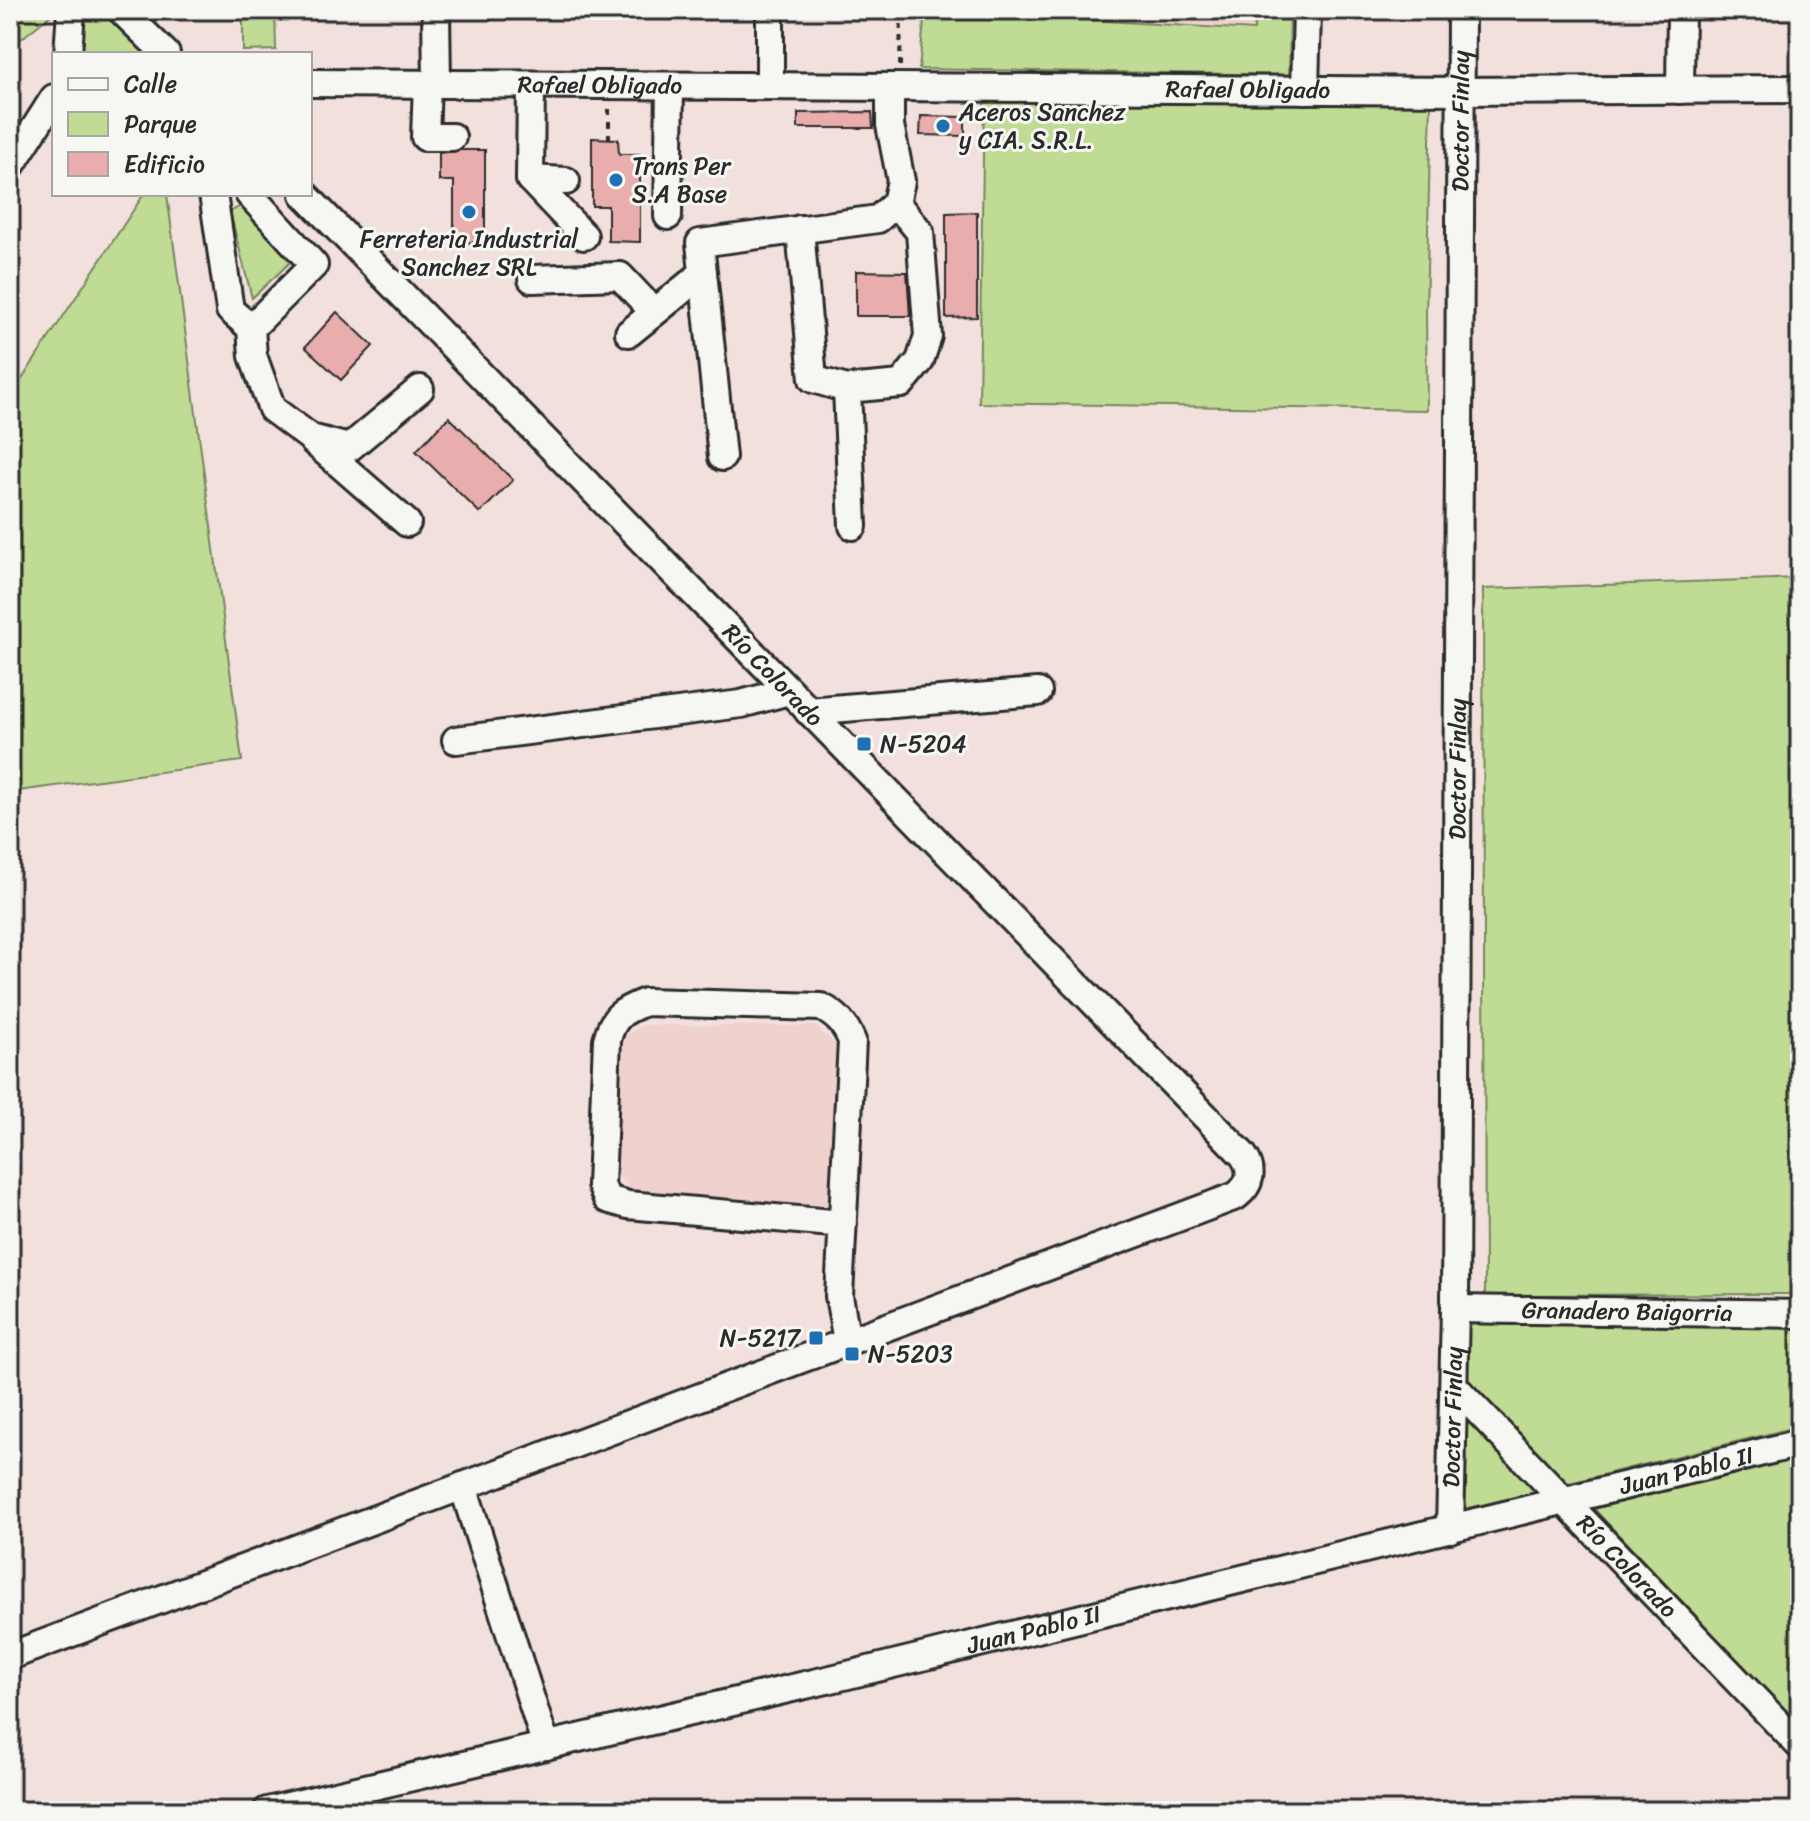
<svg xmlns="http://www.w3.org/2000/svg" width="1810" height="1821" font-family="Sriracha,sans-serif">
<rect width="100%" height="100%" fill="#f2e0dd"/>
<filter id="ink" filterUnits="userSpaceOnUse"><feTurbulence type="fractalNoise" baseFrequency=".0125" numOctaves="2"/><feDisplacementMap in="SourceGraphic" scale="16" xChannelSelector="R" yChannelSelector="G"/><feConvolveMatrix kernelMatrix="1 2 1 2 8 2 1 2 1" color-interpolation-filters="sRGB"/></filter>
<g filter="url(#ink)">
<g fill="#efd1ce">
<path d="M 925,10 L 1256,10 L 1254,30 Z"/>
<path d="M 644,1025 L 815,1026 L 838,1047 L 829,1207 L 641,1197 L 614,1173 L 625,1035 Z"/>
</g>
<g fill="#c0dc94" stroke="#768460" stroke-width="2">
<path d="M 10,10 L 57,10 L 10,48 Z"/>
<path d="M 78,10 L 108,10 L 152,54 L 75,54 Z"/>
<path d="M 243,10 L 275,10 L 276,50 L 243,51 Z"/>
<path d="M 897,10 L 925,10 L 1254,30 L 1256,10 L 1290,10 L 1289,75 L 919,69 L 925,12 Z"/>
<path d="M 984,97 L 1431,102 L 1426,314 L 1427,410 L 979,403 Z"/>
<path d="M 144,194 L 167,194 L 242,761 L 10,792 L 10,397 Z"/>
<path d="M 246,203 L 297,256 L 252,298 L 230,212 Z"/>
<path d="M 1800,578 L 1800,1294 L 1485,1295 L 1483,589 Z"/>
<path d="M 1467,1324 L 1800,1327 L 1800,1426 L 1565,1484 L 1467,1380 Z"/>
<path d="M 1463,1411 L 1539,1494 L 1460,1516 Z"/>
<path d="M 1800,1456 L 1800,1725 L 1594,1509 Z"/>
</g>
<g fill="#e8adac" stroke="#2b2b2b" stroke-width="2">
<path d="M 872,112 L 873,128 L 798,128 L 798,113 Z"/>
<path d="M 921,116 L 965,117 L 965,136 L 920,135 Z"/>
<path d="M 592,138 L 618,139 L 619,154 L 640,154 L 640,242 L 608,241 L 608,206 L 592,206 Z"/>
<path d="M 461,150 L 485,150 L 485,242 L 454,243 L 454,181 L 439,181 L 439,153 Z"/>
<path d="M 977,212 L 977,317 L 946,318 L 946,213 Z"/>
<path d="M 856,271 L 907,272 L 910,316 L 856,316 Z"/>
<path d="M 337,312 L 373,346 L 341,380 L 305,347 Z"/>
<path d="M 449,417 L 513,480 L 480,513 L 416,451 Z"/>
</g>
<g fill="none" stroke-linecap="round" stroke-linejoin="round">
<defs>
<g id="minor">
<path d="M 121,10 L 166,54"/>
<path d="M 436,10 L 437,84"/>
<path d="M 68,54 L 71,10"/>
<path id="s1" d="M 310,83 L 1459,91 L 1800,89"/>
<path d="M 427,84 L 425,137 L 452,137"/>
<path d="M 531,85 L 530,179 L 566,181"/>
<path d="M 770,86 L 770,10"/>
<path d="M 1305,90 L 1307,10"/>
<path d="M 1680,90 L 1681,10"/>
<path d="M 10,167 L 54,98"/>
<path d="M 530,179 L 584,236"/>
<path d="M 213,194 L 230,310 L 251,328 L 314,265 L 249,194"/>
<path d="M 668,216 L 670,86"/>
<path d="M 800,229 L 813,379 L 847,389 L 853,526"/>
<path d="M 532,279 L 620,276 L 654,312"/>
<path d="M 251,328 L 253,356 L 272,409 L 311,438 L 349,448 L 420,389"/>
<path d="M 629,333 L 703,273"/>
<path d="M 847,389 L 901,384 L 920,361 L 928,336 L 920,232 L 896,203"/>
<path d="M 313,441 L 407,523"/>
<path d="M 722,457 L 700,243 L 878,219 L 896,203 L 901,181 L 890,125 L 890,87"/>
<path d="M 808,711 L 1038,692"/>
<path d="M 456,740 L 741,704 L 789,691"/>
<path d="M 843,1224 L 628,1205 L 607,1199 L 601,1185 L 607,1040 C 613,1016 622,1011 645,1002 L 821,1007 C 837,1015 845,1024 852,1041 L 839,1296 L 847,1341"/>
<path id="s2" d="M 1455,1309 L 1800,1314"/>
<path id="s3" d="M 1454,1386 L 1800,1746"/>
<path d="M 463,1486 L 546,1746"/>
<path id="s4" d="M 1450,1529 L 1455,1309 L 1461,10"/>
<path d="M 10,1656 L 1236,1196 C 1251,1185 1254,1170 1243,1155 L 304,194"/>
<path id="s5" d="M 267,1811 L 848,1675 L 1800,1443"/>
</g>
</defs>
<use href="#minor" stroke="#2b2b2b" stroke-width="32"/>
<g stroke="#2b2b2b" stroke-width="4" stroke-dasharray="6 6" stroke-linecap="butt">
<path d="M 900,66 L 901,11 L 904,10"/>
<path d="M 609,139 L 609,105"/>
</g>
<use href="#minor" stroke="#f6f6f2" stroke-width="26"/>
</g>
</g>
<g fill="#1f6fb2" stroke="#f6f6f2" stroke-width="3">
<circle cx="943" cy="126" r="8"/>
<circle cx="616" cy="180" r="8"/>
<circle cx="469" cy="212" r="8"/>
<rect x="856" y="736" width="16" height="16" rx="4"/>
<rect x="808" y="1330" width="16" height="16" rx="4"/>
<rect x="844" y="1346" width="16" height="16" rx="4"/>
</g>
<g text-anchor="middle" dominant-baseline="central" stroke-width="6" stroke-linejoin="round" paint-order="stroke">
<g font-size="24" fill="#2b2b2b" stroke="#f6f6f2">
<text stroke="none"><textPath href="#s1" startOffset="290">Rafael Obligado</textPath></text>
<text stroke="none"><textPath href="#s1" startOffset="938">Rafael Obligado</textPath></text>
<text stroke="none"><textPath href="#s4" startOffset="1408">Doctor Finlay</textPath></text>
<text transform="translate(773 675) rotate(46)">Río Colorado</text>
<text stroke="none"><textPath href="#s4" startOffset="760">Doctor Finlay</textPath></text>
<text stroke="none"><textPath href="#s2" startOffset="172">Granadero Baigorria</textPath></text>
<text stroke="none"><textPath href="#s4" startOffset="112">Doctor Finlay</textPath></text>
<text stroke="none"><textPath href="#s5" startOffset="1460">Juan Pablo II</textPath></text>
<text stroke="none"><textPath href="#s3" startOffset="250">Río Colorado</textPath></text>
<text stroke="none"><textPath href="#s5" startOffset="788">Juan Pablo II</textPath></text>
</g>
<g font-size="24" fill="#2b2b2b" stroke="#f6f6f2" text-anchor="start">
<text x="959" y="112">Aceros Sanchez<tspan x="959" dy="28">y CIA. S.R.L.</tspan></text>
<text x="632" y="166">Trans Per<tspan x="632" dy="28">S.A Base</tspan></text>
<text x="469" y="239" text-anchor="middle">Ferreteria Industrial<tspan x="469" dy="28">Sanchez SRL</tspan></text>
<text x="880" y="744">N-5204</text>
<text x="800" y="1338" text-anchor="end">N-5217</text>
<text x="868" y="1354">N-5203</text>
</g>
</g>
<rect width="1810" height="1821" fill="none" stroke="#f6f6f2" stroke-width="40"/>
<rect x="20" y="20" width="1770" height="1781" fill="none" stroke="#2b2b2b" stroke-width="3" filter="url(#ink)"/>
<rect x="52" y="52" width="260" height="144" fill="#f6f6f2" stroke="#a5a5a2" stroke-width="2"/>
<rect x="68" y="78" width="40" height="12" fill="#f6f6f2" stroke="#a5a5a2" stroke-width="2"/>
<text x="124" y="92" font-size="24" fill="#2b2b2b">Calle</text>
<rect x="68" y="112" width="40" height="24" fill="#c0dc94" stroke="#a5a5a2" stroke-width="2"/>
<text x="124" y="132" font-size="24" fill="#2b2b2b">Parque</text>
<rect x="68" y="152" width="40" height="24" fill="#e8adac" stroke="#a5a5a2" stroke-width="2"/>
<text x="124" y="172" font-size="24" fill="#2b2b2b">Edificio</text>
</svg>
